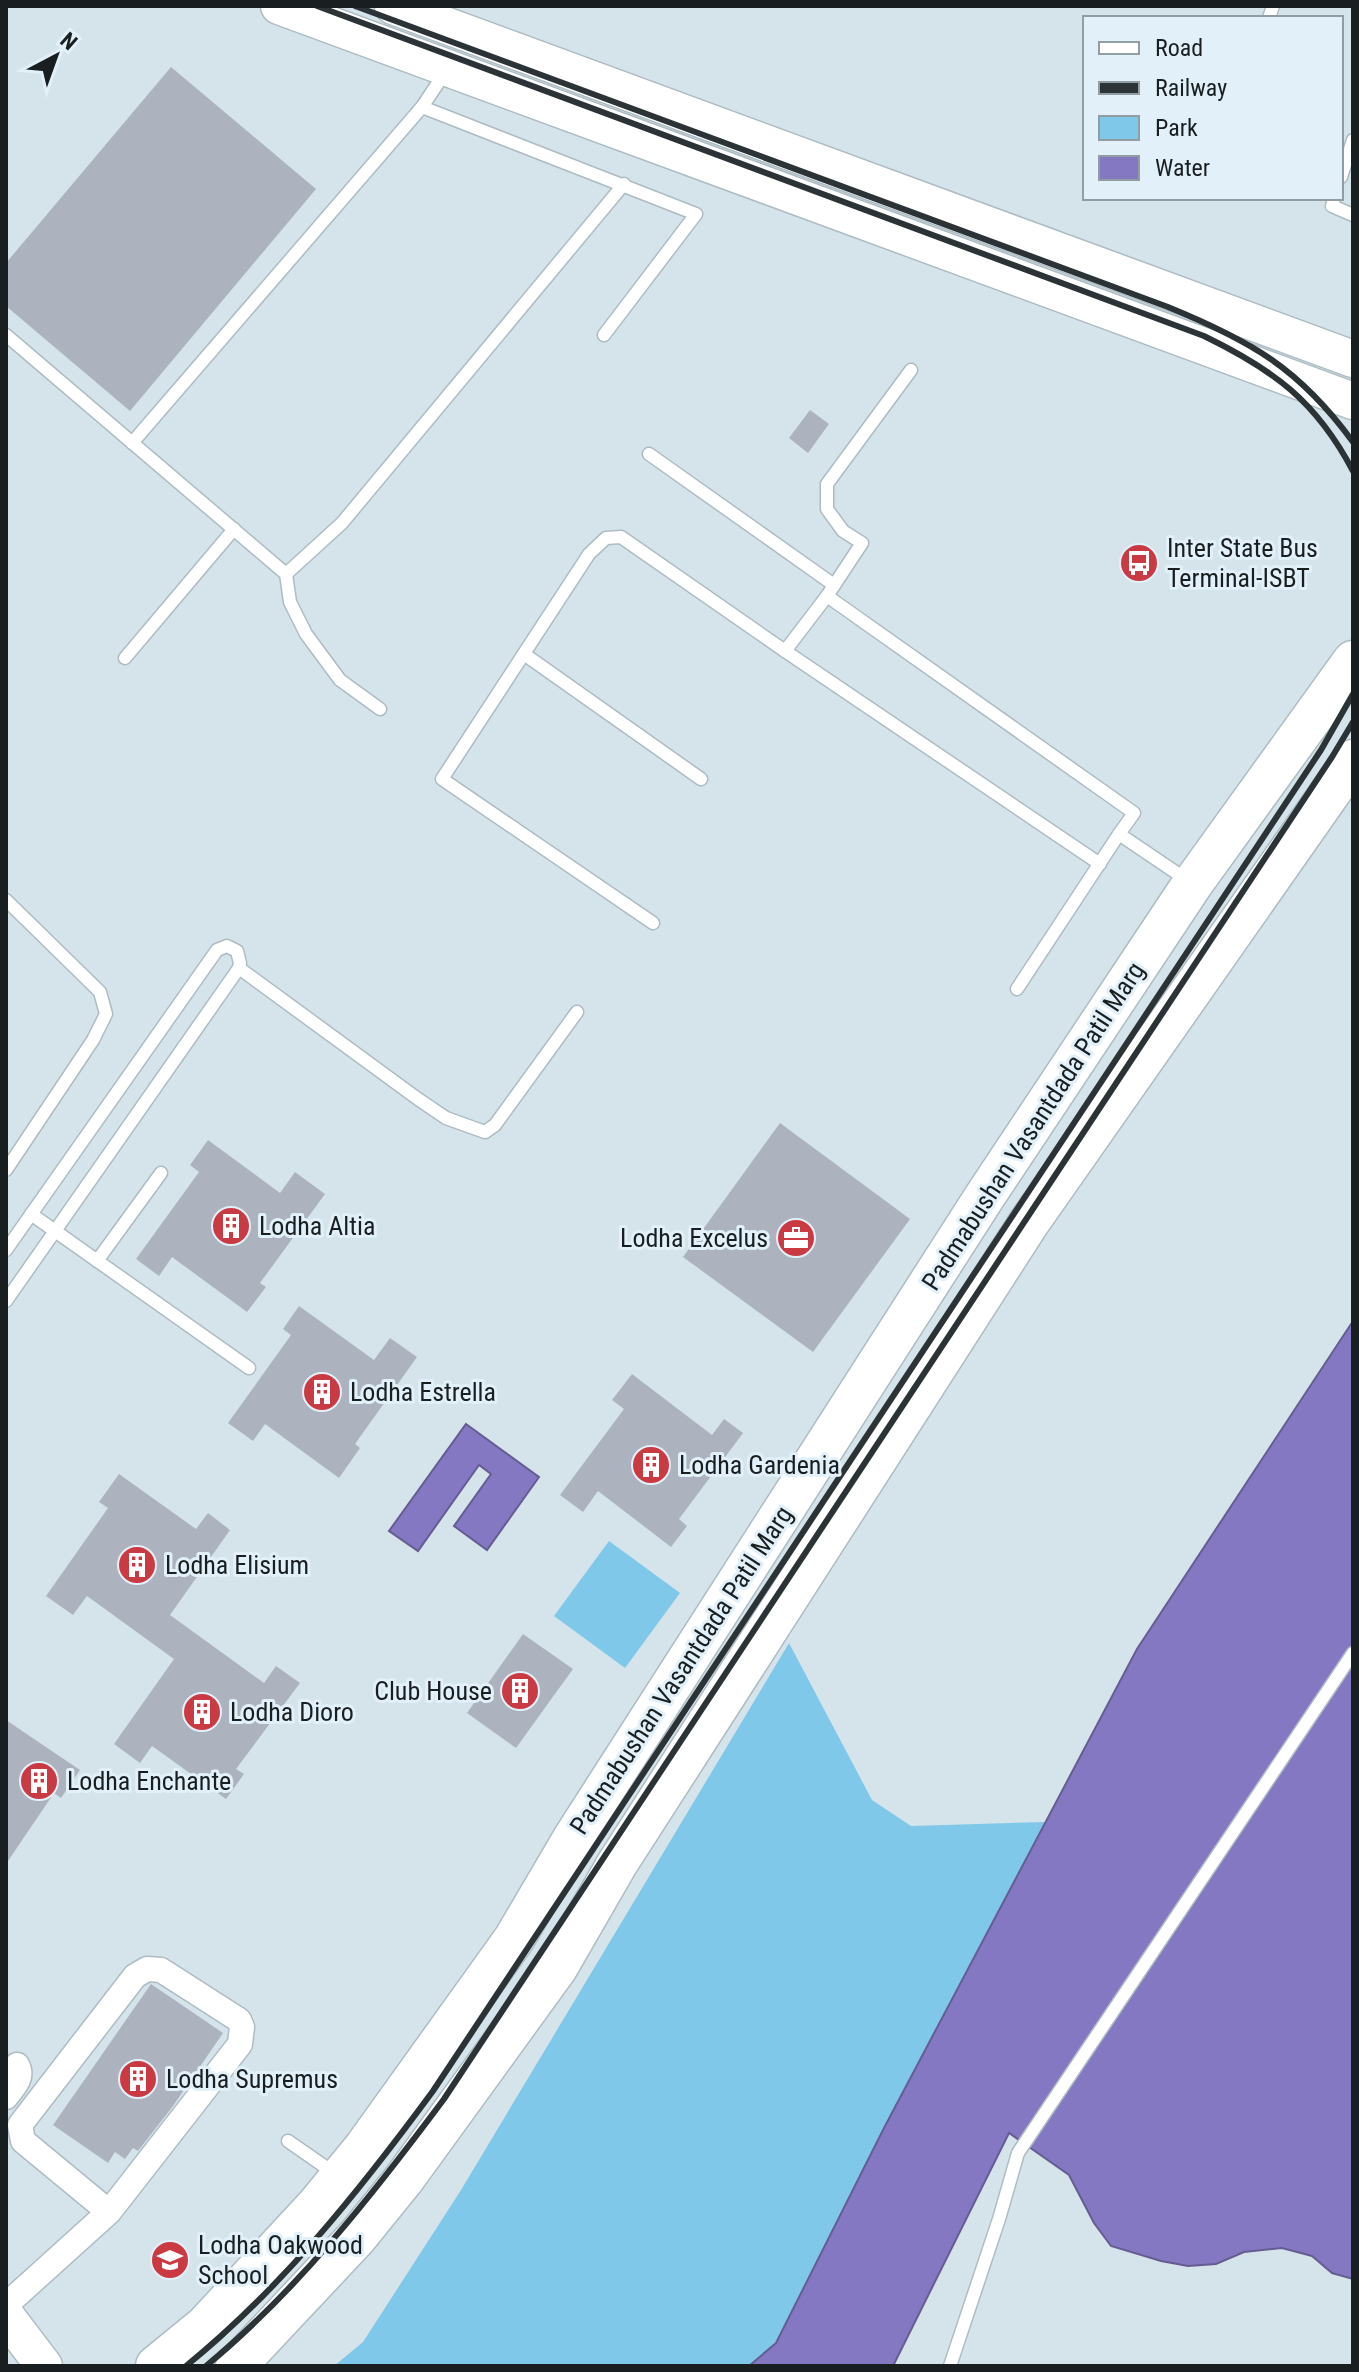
<svg xmlns="http://www.w3.org/2000/svg" width="1359" height="2372" font-family="'Roboto Condensed',sans-serif">
<rect width="100%" height="100%" fill="#d5e4eb"/>
<g fill="#80c8ea">
<path d="M 609,1541 L 680,1593 L 625,1668 L 554,1616 Z"/>
<path d="M 789,1643 L 872,1800 L 911,1826 L 1045,1822 L 776,2343 L 749,2366 L 334,2366 L 363,2342 L 461,2190 Z"/>
</g>
<g fill="#8578c3" stroke="#655d92" stroke-width="2">
<path d="M 1353,1321 L 1353,2279 L 1332,2273 L 1312,2256 L 1282,2248 L 1244,2252 L 1216,2264 L 1188,2266 L 1161,2261 L 1111,2246 L 1094,2223 L 1069,2175 L 1009,2133 L 893,2366 L 749,2366 L 776,2343 L 884,2128 L 1137,1649 Z"/>
<path d="M 466,1424 L 539,1477 L 487,1550 L 454,1526 L 491,1474 L 479,1465 L 418,1551 L 389,1531 Z"/>
</g>
<g fill="#acb3bf">
<path d="M 171,67 L 316,189 L 130,411 L 6,306 L 6,263 Z"/>
<path d="M 810,410 L 829,424 L 808,453 L 789,438 Z"/>
<path d="M 780,1123 L 910,1219 L 813,1352 L 683,1257 Z"/>
<path d="M 208,1140 L 280,1193 L 295,1172 L 325,1194 L 260,1283 L 266,1287 L 247,1312 L 172,1257 L 159,1276 L 136,1259 L 199,1172 L 190,1165 Z"/>
<path d="M 299,1306 L 374,1360 L 390,1338 L 417,1357 L 355,1444 L 360,1448 L 339,1478 L 265,1424 L 253,1441 L 228,1423 L 291,1335 L 283,1329 Z"/>
<path d="M 632,1374 L 712,1435 L 724,1419 L 743,1433 L 679,1519 L 687,1526 L 671,1547 L 598,1491 L 583,1512 L 560,1495 L 624,1409 L 612,1400 Z"/>
<path d="M 119,1474 L 196,1529 L 208,1513 L 230,1530 L 170,1615 L 264,1683 L 276,1666 L 300,1683 L 236,1769 L 244,1774 L 226,1799 L 152,1746 L 140,1763 L 114,1744 L 174,1659 L 87,1596 L 73,1615 L 46,1596 L 108,1508 L 99,1502 Z"/>
<path d="M 523,1634 L 573,1669 L 516,1748 L 467,1713 Z"/>
<path d="M 6,1720 L 80,1770 L 61,1798 L 54,1793 L 6,1864 Z"/>
<path d="M 151,1984 L 223,2033 L 173,2106 L 138,2151 L 133,2148 L 125,2159 L 115,2152 L 108,2163 L 53,2125 Z"/>
</g>
<g fill="none" stroke-linecap="round" stroke-linejoin="round">
<defs>
<g id="lane">
<path d="M 1269,18 L 1273,6"/>
<path d="M 422,107 L 696,214 L 604,335"/>
<path d="M 1341,177 L 1353,140"/>
<path d="M 1334,198 L 1332,206 L 1353,215"/>
<path d="M 6,335 L 286,574 L 290,602 L 306,634 L 340,680 L 380,709"/>
<path d="M 911,370 L 827,484 L 827,509 L 843,531 L 862,543 L 827,596 L 1134,813 L 1119,834"/>
<path d="M 132,443 L 422,107 L 446,71"/>
<path d="M 649,454 L 834,585"/>
<path d="M 286,574 L 342,523 L 624,184"/>
<path d="M 827,596 L 785,651 L 1100,864"/>
<path d="M 524,654 L 701,779"/>
<path d="M 125,658 L 234,529"/>
<path d="M 6,900 L 100,992 L 106,1014 L 93,1040 L 6,1170"/>
<path d="M 653,923 L 442,779 L 589,554 L 606,538 L 621,537 L 785,651"/>
<path d="M 239,968 L 418,1099 L 446,1118 L 485,1132 L 495,1125 L 577,1012"/>
<path d="M 1017,989 L 1119,834 L 1190,882"/>
<path d="M 31,1214 L 249,1368"/>
<path d="M 6,1250 L 217,950 L 227,946 L 237,951 L 240,963 L 239,968 L 6,1301"/>
<path d="M 97,1261 L 161,1173"/>
<path d="M 288,2141 L 334,2173"/>
<path d="M 950,2366 L 999,2219 L 1018,2153 L 1353,1653"/>
</g>
<g id="street">
<path d="M 6,2097 C 14,2086 24,2078 17,2065"/>
<path d="M 6,2305 L 109,2212 L 240,2044 L 242,2027 L 239,2020 L 161,1970 L 147,1969 L 135,1976 L 20,2125 L 23,2141 L 109,2212"/>
</g>
<g id="secondary">
<path d="M 279,6 L 1353,401"/>
<path d="M 393,6 L 1353,359"/>
<path d="M 6,2316 L 44,2366"/>
</g>
<g id="primary">
<path d="M 156,2366 L 205,2326 L 318,2204 L 364,2148 L 514,1939 L 574,1837 L 985,1196 L 1193,883 L 1353,661"/>
<path d="M 236,2366 L 357,2237 L 404,2179 L 557,1968 L 617,1864 L 1028,1224 L 1353,760"/>
</g>
</defs>
<use href="#lane" stroke="#adbcc3" stroke-width="15"/>
<use href="#street" stroke="#adbcc3" stroke-width="27"/>
<use href="#secondary" stroke="#adbcc3" stroke-width="39"/>
<use href="#primary" stroke="#adbcc3" stroke-width="43"/>
<use href="#lane" stroke="#fff" stroke-width="12"/>
<use href="#street" stroke="#fff" stroke-width="24"/>
<use href="#secondary" stroke="#fff" stroke-width="36"/>
<use href="#primary" stroke="#fff" stroke-width="40"/>
<g stroke="#2c3336" stroke-width="6">
<path d="M 317,6 L 1204,336 C 1274,370 1316,401 1353,471"/>
<path d="M 355,6 L 1168,307 C 1251,341 1299,368 1353,442"/>
<path d="M 186,2366 C 282,2288 360,2190 433,2091 L 1321,750 L 1353,694"/>
<path d="M 206,2366 C 297,2291 374,2193 444,2099 L 1332,757 L 1353,722"/>
</g>
</g>
<defs>
<symbol id="bus-disc" viewBox="-11 -11 22 22"><circle r="9.5" fill="#ca3a43" stroke="#e2f1f9"/><path d="M-5-6H5V4H4V6H2V4H-2V6H-4V4H-5ZM-3.5-4V0h7V-4ZM-3.5 1.2v1.5H-2V1.2ZM2 1.2v1.5H3.5V1.2Z" fill="#fff"/></symbol>
<symbol id="building-disc" viewBox="-11 -11 22 22"><circle r="9.5" fill="#ca3a43" stroke="#e2f1f9"/><path d="M-4-6H4V6H1V3H-1V6H-4ZM-2.5-4.3h1.7v1.8h-1.7ZM.8-4.3h1.7v1.8H.8ZM-2.5-1h1.7V.8h-1.7ZM.8-1h1.7V.8H.8Z" fill="#fff"/></symbol>
<symbol id="office-disc" viewBox="-11 -11 22 22"><circle r="9.5" fill="#ca3a43" stroke="#e2f1f9"/><path d="M-6-3h4V-5.5h4V-3h4V5H-6ZM-1-4.5V-3h2v-1.5ZM-6 0V1H6V0Z" fill="#fff"/></symbol>
<symbol id="school-disc" viewBox="-11 -11 22 22"><circle r="9.5" fill="#ca3a43" stroke="#e2f1f9"/><path d="M0-5L7-2L0 1L-7-2ZM-4 1L0 2.5L4 1V4Q0 6-4 4Z" fill="#fff"/></symbol>
</defs>
<g fill-rule="evenodd">
<use href="#bus-disc" x="1117" y="541" width="44" height="44"/>
<use href="#building-disc" x="209" y="1204" width="44" height="44"/>
<use href="#office-disc" x="774" y="1216" width="44" height="44"/>
<use href="#building-disc" x="300" y="1370" width="44" height="44"/>
<use href="#building-disc" x="629" y="1443" width="44" height="44"/>
<use href="#building-disc" x="115" y="1543" width="44" height="44"/>
<use href="#building-disc" x="498" y="1669" width="44" height="44"/>
<use href="#building-disc" x="180" y="1690" width="44" height="44"/>
<use href="#building-disc" x="17" y="1759" width="44" height="44"/>
<use href="#building-disc" x="116" y="2057" width="44" height="44"/>
<use href="#school-disc" x="148" y="2238" width="44" height="44"/>
</g>
<g text-anchor="middle" dominant-baseline="central" stroke-width="6" stroke-linejoin="round" paint-order="stroke">
<g font-size="26" fill="#191f21" stroke="#e2f1f9" text-anchor="start">
<text x="1167" y="548">Inter State Bus<tspan x="1167" dy="30">Terminal-ISBT</tspan></text>
<text x="259" y="1226">Lodha Altia</text>
<text x="768" y="1238" text-anchor="end">Lodha Excelus</text>
<text x="350" y="1392">Lodha Estrella</text>
<text x="679" y="1465">Lodha Gardenia</text>
<text x="165" y="1565">Lodha Elisium</text>
<text x="492" y="1691" text-anchor="end">Club House</text>
<text x="230" y="1712">Lodha Dioro</text>
<text x="67" y="1781">Lodha Enchante</text>
<text x="166" y="2079">Lodha Supremus</text>
<text x="198" y="2245">Lodha Oakwood<tspan x="198" dy="30">School</tspan></text>
</g>
<g font-size="26" fill="#191f21" stroke="#e2f1f9">
<text transform="translate(1033 1126) rotate(-57)">Padmabushan Vasantdada Patil Marg</text>
<text transform="translate(681 1670) rotate(-57)">Padmabushan Vasantdada Patil Marg</text>
</g>
</g>
<rect width="1359" height="2372" fill="none" stroke="#191f21" stroke-width="16"/>
<rect x="1083" y="16" width="260" height="184" fill="#e2f1f9" stroke="#929da3" stroke-width="2"/>
<rect x="1099" y="42" width="40" height="12" fill="#ffffff" stroke="#929da3" stroke-width="2"/>
<text x="1155" y="56" font-size="24" fill="#191f21">Road</text>
<rect x="1099" y="82" width="40" height="12" fill="#2c3336" stroke="#929da3" stroke-width="2"/>
<text x="1155" y="96" font-size="24" fill="#191f21">Railway</text>
<rect x="1099" y="116" width="40" height="24" fill="#80c8ea" stroke="#929da3" stroke-width="2"/>
<text x="1155" y="136" font-size="24" fill="#191f21">Park</text>
<rect x="1099" y="156" width="40" height="24" fill="#8578c3" stroke="#929da3" stroke-width="2"/>
<text x="1155" y="176" font-size="24" fill="#191f21">Water</text>
<g transform="translate(56 56) rotate(41)" stroke="#e2f1f9" stroke-width="6" paint-order="stroke">
<path d="M0-6L14 30L0 20L-14 30Z" fill="#191f21"/>
<text y="-12" font-size="22" font-weight="bold" text-anchor="middle" fill="#191f21">N</text>
</g>
</svg>
